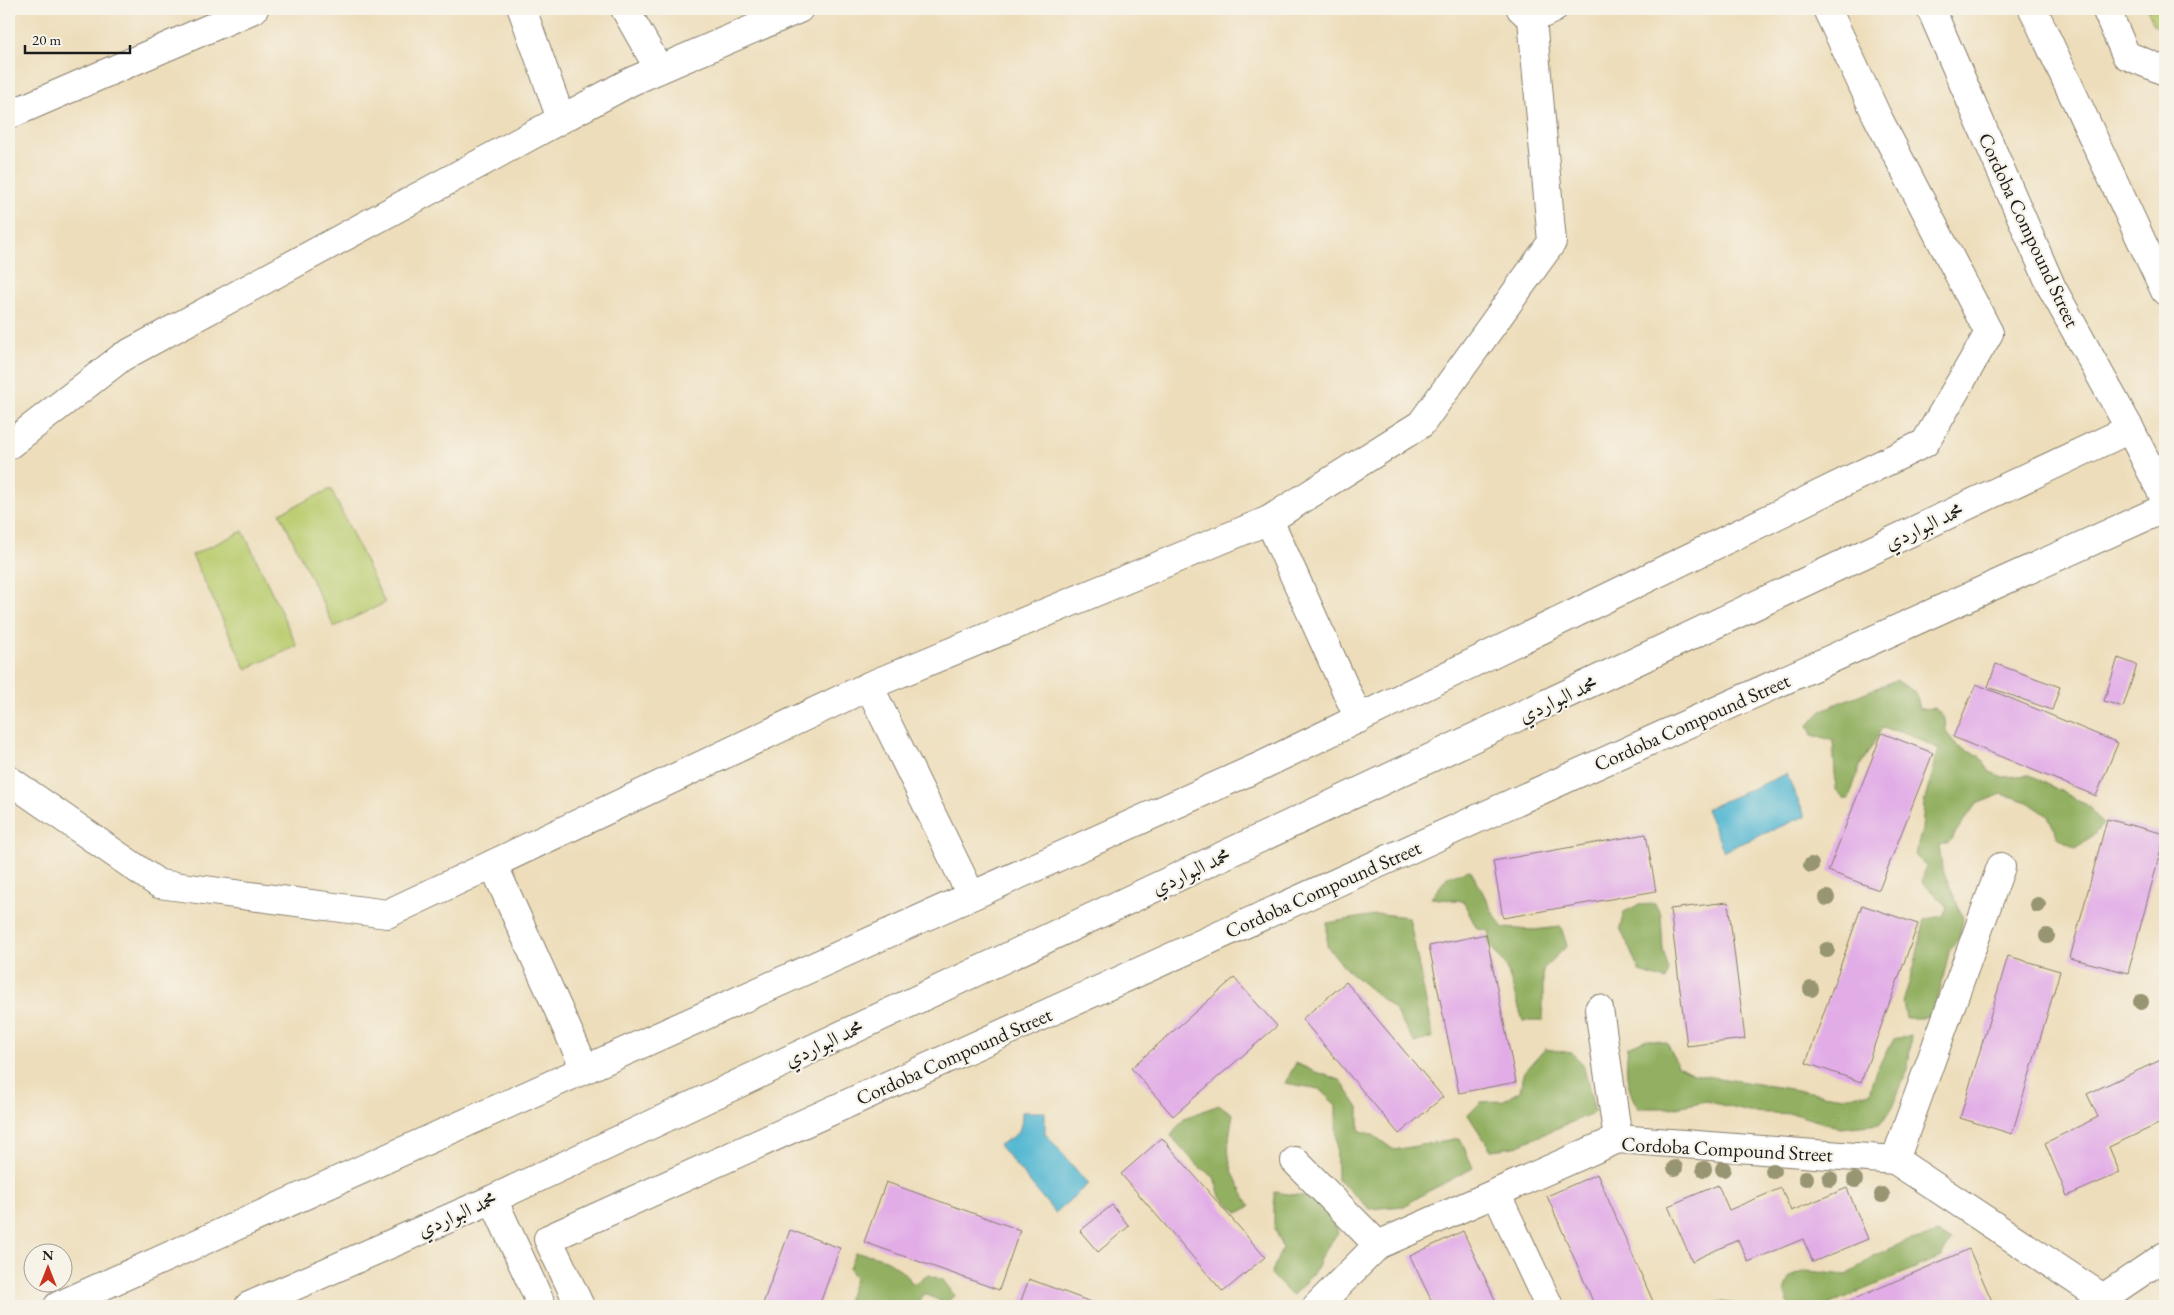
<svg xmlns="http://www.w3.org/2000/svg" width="2174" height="1315" font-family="'EB Garamond',Amiri,serif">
<rect width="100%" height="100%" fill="#f7f3e8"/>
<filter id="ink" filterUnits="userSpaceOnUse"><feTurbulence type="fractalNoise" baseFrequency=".02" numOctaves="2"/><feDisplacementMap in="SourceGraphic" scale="10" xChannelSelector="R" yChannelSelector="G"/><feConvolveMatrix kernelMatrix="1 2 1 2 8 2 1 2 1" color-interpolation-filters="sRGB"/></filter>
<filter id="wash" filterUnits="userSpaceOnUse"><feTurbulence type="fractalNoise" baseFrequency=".0096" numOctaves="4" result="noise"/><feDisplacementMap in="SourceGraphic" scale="20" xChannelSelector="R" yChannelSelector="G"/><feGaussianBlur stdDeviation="1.12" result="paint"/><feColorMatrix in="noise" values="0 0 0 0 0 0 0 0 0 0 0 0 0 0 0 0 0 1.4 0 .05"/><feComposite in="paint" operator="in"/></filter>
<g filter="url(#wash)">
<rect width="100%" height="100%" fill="#edddba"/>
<g fill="#bacc70" stroke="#6b7446">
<path d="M 2147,9 L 2165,9 L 2165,29 L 2154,25 Z"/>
<path d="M 331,489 L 385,603 L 334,627 L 280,513 Z"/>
<path d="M 243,531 L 297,646 L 246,669 L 192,555 Z"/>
</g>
<g fill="#93b062" stroke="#58663f">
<path d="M 1896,680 L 1916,693 L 1920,709 L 1935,708 L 1945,719 L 1946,732 L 1958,747 L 1979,756 L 1990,772 L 2003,777 L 2030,775 L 2087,805 L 2103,824 L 2091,838 L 2075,848 L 2058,837 L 2048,816 L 2028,802 L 2002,794 L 1976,804 L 1949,842 L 1939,845 L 1942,868 L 1963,918 L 1960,936 L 1949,952 L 1936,1007 L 1927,1018 L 1906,1018 L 1903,1002 L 1914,967 L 1925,919 L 1943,916 L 1947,907 L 1922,882 L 1926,866 L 1915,854 L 1922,830 L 1924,803 L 1939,749 L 1906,733 L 1882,728 L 1859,768 L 1849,799 L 1845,799 L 1836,790 L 1833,740 L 1812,735 L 1808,725 L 1824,709 Z"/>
<path d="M 1470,870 C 1483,889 1489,910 1503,928 L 1533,930 L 1561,927 L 1567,946 L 1543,969 L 1543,1021 L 1523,1021 L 1506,966 L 1487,942 L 1490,931 L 1477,929 L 1463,901 L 1431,898 L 1448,876 Z"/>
<path d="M 1655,904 L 1661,915 L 1663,950 L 1669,970 L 1666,980 L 1640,972 L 1620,928 L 1624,912 L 1638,905 Z"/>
<path d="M 1381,914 L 1409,917 L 1433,1037 L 1415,1043 L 1394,1009 L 1346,969 L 1327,946 L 1327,923 Z"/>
<path d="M 1911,1035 L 1908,1069 L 1890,1112 L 1879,1124 L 1841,1128 L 1794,1114 L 1749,1112 L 1706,1101 L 1672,1108 L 1638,1108 C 1626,1088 1625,1070 1628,1047 L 1647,1039 L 1667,1043 L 1678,1066 L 1693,1074 L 1842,1097 L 1869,1093 L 1876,1070 L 1894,1039 Z"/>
<path d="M 1545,1049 L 1572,1053 L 1583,1064 L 1595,1112 L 1514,1147 L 1491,1150 L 1468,1115 L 1481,1102 L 1502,1101 L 1520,1091 L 1523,1074 Z"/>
<path d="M 1296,1063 L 1313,1071 L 1340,1080 L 1359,1108 L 1359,1130 L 1373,1135 L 1394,1150 L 1460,1138 L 1473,1168 L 1427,1192 L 1404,1206 L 1370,1209 L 1337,1179 L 1336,1105 L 1319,1089 L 1285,1083 Z"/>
<path d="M 1219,1105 L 1233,1114 C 1224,1160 1228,1166 1250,1206 L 1239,1213 L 1220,1196 L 1214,1177 L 1198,1166 L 1171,1136 L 1184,1118 Z"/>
<path d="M 1274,1192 L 1303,1196 L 1330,1212 L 1338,1233 L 1323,1253 L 1313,1274 L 1292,1296 L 1271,1274 L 1282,1248 L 1274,1225 Z"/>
<path d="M 1938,1233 L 1951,1241 L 1941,1257 L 1830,1304 L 1830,1306 L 1789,1306 L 1784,1291 L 1789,1277 L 1807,1271 L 1846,1275 L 1875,1256 L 1904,1242 Z"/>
<path d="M 855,1253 C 883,1255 895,1262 913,1284 L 929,1275 L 943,1280 L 955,1296 L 945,1303 L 925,1294 L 915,1305 L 908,1306 L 850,1306 L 847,1301 L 855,1279 L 849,1268 Z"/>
<path d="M 1722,1302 L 1747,1306 L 1697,1306 Z"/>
</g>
<g fill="#53b7d2" stroke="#386a77">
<path d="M 1786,774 L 1805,816 L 1724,851 L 1706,809 Z"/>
<path d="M 1022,1112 L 1045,1112 L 1045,1133 L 1088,1184 L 1055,1213 L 999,1145 C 1017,1134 1022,1134 1022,1112 Z"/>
</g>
<g id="blocks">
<g fill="#e2ade7">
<path d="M 2118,658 L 2137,665 L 2123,707 L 2104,701 Z"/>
<path d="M 1996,664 L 2060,687 L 2052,710 L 1988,687 Z"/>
<path d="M 1976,684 L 2118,743 L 2096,796 L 1953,737 Z"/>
<path d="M 1882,733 L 1933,753 L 1879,890 L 1828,871 Z"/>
<path d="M 2107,819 L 2165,834 L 2128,973 L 2070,958 Z"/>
<path d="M 1646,834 L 1656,891 L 1503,918 L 1493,861 Z"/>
<path d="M 1728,902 L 1745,1039 L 1687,1046 L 1670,909 Z"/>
<path d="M 1862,905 L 1918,924 L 1861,1082 L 1806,1063 Z"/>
<path d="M 1486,934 L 1516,1082 L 1459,1093 L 1429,946 Z"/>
<path d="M 2008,956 L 2060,971 L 2012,1134 L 1960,1118 Z"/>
<path d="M 1234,978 L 1277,1026 L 1173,1116 L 1131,1068 Z"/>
<path d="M 1346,982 L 1443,1097 L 1399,1134 L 1302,1019 Z"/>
<path d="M 2165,1058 L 2165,1121 L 2109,1147 L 2120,1173 L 2067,1196 L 2045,1143 L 2098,1117 L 2087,1094 Z"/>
<path d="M 1162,1138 L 1265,1257 L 1223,1292 L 1121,1174 Z"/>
<path d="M 1597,1174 L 1655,1306 L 1595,1306 L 1547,1196 Z"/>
<path d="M 886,1182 L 1020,1230 L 999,1290 L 864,1242 Z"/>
<path d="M 1718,1185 L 1729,1210 L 1781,1188 L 1791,1211 L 1847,1188 L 1868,1239 L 1813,1262 L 1803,1239 L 1748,1262 L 1738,1240 L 1692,1261 L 1668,1206 Z"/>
<path d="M 1112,1205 L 1129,1226 L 1098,1252 L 1080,1231 Z"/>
<path d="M 790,1230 L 840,1248 L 819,1306 L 762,1306 Z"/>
<path d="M 1463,1231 L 1498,1306 L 1434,1306 L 1410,1256 Z"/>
<path d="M 1969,1249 L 1992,1301 L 1981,1306 L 1838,1306 Z"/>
<path d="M 1029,1279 L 1102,1306 L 1019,1306 Z"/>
</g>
</g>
</g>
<g filter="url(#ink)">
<use href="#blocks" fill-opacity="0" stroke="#847c6b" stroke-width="1"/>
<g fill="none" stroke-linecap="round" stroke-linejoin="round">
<defs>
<g id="minor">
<path d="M 522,9 L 561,119"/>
<path d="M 625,9 L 659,69"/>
<path d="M 1931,9 L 2052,288 L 2130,429 L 2165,499"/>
<path d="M 2033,9 L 2165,291"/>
<path d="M 2106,9 L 2126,55 L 2165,71"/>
<path d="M 1532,19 L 1553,9"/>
<path d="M 9,115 L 254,9"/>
<path d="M 9,445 L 122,357 L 630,82 L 799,9"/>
<path d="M 1269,520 L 1359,719"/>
<path d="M 869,686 L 971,895"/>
<path d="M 9,780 L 159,884 L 387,914 L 869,686 L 1269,520 L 1421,424 L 1552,242 L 1532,19 L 1521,9"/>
<path d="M 493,864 L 585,1069"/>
<path d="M 1599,1009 L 1618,1139"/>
<path d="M 1895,1160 L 2001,867"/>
<path d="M 1295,1161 L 1378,1245"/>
<path d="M 1496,1193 L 1549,1306"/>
<path d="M 493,1199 L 542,1306"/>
<path d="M 2103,1298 L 2165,1256"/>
<path d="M 58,1306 L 1263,765 L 1925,443 L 1989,333 L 1877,116 L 1827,9"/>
<path d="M 249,1306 L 493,1199 L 2130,429"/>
<path d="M 580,1306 L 548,1239 L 2165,508"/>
<path d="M 1317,1306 L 1378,1245 L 1618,1139 L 1895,1160 L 2103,1298 L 2107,1306"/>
</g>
</defs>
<use href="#minor" stroke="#847c6b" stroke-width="30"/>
<use href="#minor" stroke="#fff" stroke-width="28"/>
</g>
<g fill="#989573">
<circle cx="1811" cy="865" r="8"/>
<circle cx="1827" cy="898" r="8"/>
<circle cx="2038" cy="905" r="8"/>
<circle cx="2047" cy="936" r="8"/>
<circle cx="1827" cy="950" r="8"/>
<circle cx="1811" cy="989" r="8"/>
<circle cx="2141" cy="1002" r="8"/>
<circle cx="1675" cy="1168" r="8"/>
<circle cx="1704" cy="1169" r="8"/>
<circle cx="1723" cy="1169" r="8"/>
<circle cx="1773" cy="1171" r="8"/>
<circle cx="1806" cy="1178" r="8"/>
<circle cx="1830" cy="1179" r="8"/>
<circle cx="1855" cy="1180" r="8"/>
<circle cx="1882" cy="1195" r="8"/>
</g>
</g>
<g text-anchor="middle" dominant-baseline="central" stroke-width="4.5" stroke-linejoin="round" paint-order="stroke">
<g font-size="20" fill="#1c1c1c" stroke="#f7f3e8">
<text transform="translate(2029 230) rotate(65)">Cordoba Compound Street</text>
<text transform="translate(1924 526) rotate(-25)">محمد البواردي</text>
<text transform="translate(1558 699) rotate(-25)">محمد البواردي</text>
<text transform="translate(1692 722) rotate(-24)">Cordoba Compound Street</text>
<text transform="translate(1191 871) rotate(-25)">محمد البواردي</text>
<text transform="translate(1323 889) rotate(-24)">Cordoba Compound Street</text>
<text transform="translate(824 1043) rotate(-25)">محمد البواردي</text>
<text transform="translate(954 1056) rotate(-24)">Cordoba Compound Street</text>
<text transform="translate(1727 1149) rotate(3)">Cordoba Compound Street</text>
<text transform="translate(457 1214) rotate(-24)">محمد البواردي</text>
</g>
</g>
<rect width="2174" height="1315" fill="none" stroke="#f7f3e8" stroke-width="30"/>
<g transform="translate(48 1268)"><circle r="24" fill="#f7f3e8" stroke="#9f9d96"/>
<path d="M0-4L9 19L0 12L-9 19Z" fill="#c8321e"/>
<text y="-8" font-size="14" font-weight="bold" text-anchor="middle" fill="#1c1c1c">N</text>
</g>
<path d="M25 45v8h105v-8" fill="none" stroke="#1c1c1c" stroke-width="2.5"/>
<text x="32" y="45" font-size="15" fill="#1c1c1c" stroke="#f7f3e8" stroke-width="4" paint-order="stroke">20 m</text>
</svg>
